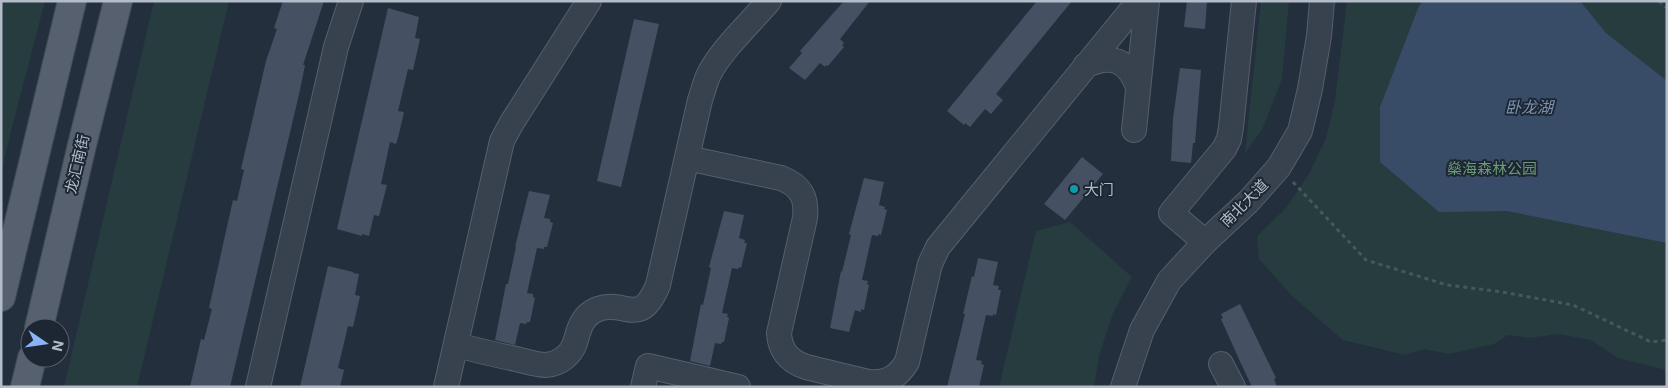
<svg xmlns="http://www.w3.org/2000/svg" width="1668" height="388" font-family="Inter,'Noto Sans SC',sans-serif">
<rect width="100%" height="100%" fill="#242f3e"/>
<g fill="#263c3f">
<path d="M 1,1 L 45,1 L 11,131 L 1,174 Z"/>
<path d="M 154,1 L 229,1 L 137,387 L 64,387 Z"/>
<path d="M 1261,1 L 1289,1 L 1282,79 L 1262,130 L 1245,153 Z"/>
<path d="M 1347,1 L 1667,1 L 1667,370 L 1618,358 L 1591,340 L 1558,334 L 1529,338 L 1508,335 L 1494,344 L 1449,354 L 1424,349 L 1405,355 L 1343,340 L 1292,296 L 1259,259 L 1257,236 L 1285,209 L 1310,172 L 1326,138 L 1335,100 Z"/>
<path d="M 1070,222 L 1132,277 L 1113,313 L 1099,356 L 1094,387 L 999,387 L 1036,231 Z"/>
</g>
<path fill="#394c67" d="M 1423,1 L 1580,1 L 1606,33 L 1667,81 L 1667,243 L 1507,211 L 1439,212 L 1380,162 L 1380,107 L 1419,6 Z"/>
<g fill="#455162">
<path d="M 283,1 L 324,1 L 303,65 L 305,65 L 300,90 L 230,387 L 190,387 L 201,339 L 204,340 L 212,309 L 209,308 L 224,240 L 233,200 L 237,201 L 244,170 L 241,169 L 266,61 L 277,29 L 274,28 Z"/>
<path d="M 844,1 L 870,1 L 840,39 L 844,43 L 842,45 L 844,47 L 828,66 L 826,65 L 825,67 L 820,63 L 805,80 L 789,68 L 802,53 L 800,51 Z"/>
<path d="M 1037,1 L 1072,1 L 996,94 L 1003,100 L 991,114 L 985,109 L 970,127 L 965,123 L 964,125 L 947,111 Z"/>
<path d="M 1187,1 L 1207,1 L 1205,29 L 1184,27 Z"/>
<path d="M 388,8 L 419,17 L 415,38 L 420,39 L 413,70 L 408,69 L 398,111 L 404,112 L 399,134 L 396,144 L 390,142 L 381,184 L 387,185 L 379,216 L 374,215 L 369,236 L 362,234 L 362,236 L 337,229 Z"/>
<path d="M 634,19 L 659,24 L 621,187 L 597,181 Z"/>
<path d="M 1180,68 L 1201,70 L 1195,143 L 1193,143 L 1191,163 L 1171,161 L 1173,119 Z"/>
<path d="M 1082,157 L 1103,174 L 1065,220 L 1044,204 Z"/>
<path d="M 864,178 L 884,182 L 879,205 L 885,207 L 884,209 L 887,210 L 881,235 L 879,234 L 878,236 L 872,235 L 862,280 L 868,281 L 867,284 L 869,285 L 864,310 L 861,309 L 861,312 L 855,310 L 849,332 L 830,328 L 841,271 L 842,272 L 851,235 L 849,234 Z"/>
<path d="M 529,191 L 550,195 L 544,218 L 550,219 L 550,222 L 553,223 L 547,247 L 544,247 L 544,249 L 537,248 L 527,293 L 533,294 L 533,297 L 535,298 L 530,322 L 527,322 L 526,324 L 520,323 L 515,345 L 495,340 L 506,284 L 508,284 L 516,247 L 515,247 Z"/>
<path d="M 724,211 L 744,215 L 739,238 L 745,240 L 744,243 L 747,243 L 741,268 L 739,267 L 738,269 L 732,268 L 722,313 L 728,314 L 727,317 L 729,318 L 724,342 L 722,342 L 721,344 L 715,343 L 710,366 L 690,361 L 701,304 L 703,305 L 711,268 L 709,267 Z"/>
<path d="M 978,258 L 998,262 L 993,285 L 999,286 L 998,290 L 1001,290 L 996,315 L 993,314 L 993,316 L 986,315 L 976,360 L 982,361 L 981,364 L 984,365 L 979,387 L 947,387 L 965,314 L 963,314 L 972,276 L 974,277 Z"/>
<path d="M 328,266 L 353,272 L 353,273 L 359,274 L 355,295 L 360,296 L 353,327 L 348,326 L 338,368 L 344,370 L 340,387 L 300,387 Z"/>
<path d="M 1240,304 L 1276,378 L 1274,379 L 1277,387 L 1252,387 L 1238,357 L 1221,319 L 1223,318 L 1221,314 Z"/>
</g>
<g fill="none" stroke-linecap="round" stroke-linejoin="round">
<defs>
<g id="minor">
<path d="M 1085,66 C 1111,53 1128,60 1138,87"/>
<path d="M 1134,130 L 1147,1"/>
<path d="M 687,158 L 781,178 C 801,186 807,197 805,218 L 779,333 C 780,351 789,361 806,367 L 868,382 C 886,384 897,378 907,362 L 930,264 L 938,247 L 1139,1"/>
<path d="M 1205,242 L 1171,213 L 1224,149 L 1229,139 L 1231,127 L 1244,1"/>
<path d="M 456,345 C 476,350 496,355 516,359 C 525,361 536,365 546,365 C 559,364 571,355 575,343 C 579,329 582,315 598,309 C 625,299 640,329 658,285 L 700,100 C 703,92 705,82 709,74 C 722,49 750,23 769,1"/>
<path d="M 1221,364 L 1233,387"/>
<path d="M 258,387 L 336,47 L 351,1"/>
<path d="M 446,387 L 502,141 L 511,124 L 589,1"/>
<path d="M 643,387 L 648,366 L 738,387"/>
<path d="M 1123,387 L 1142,330 L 1169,281 L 1205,242 L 1248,202 L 1279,167 L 1300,131 L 1310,89 L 1319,36 L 1322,1"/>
</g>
<g id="major">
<path d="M 1,297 L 72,1"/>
<path d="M 39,328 L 82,145 L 118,1"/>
<path d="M 25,387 L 32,358"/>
</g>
</defs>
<use href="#minor" stroke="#565f6c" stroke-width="26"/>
<use href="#major" stroke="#414a57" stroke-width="30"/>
<g stroke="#44595c" stroke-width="3" stroke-dasharray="4 4" stroke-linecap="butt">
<path d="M 1659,1 L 1667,8"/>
<path d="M 1293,182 L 1366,260 L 1447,285 L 1502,292 L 1573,305 L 1651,342 L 1667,340"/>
</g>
<use href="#minor" stroke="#38414e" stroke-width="24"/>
<use href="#major" stroke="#56606e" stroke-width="28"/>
</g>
<circle fill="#0f9aa8" stroke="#1d2633" stroke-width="2" cx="1074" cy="189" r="5"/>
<g text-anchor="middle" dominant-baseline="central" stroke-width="4" stroke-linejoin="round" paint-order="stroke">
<g font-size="15" fill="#b4bcc9" stroke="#1d2633">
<text transform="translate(77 164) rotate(-77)">龙汇南街</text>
<text transform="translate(1244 203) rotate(-45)">南北大道</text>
</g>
<g font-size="15" fill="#6b9a76" stroke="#1d2633">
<text x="1492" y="168">燊海森林公园</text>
</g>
<g font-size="15" fill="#b4bcc9" stroke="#1d2633" text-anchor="start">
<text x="1084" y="189">大门</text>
</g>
<g font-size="16" font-style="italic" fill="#7c92b1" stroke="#1d2633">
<text x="1529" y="107">卧龙湖</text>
</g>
</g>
<rect width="1668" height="388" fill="none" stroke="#b4bcc9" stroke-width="5"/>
<g transform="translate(45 343) rotate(103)"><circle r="24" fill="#1d2633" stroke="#59626f"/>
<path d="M0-4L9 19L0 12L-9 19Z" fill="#8ab4f8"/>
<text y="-8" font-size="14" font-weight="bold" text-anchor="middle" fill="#b4bcc9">N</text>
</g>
</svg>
